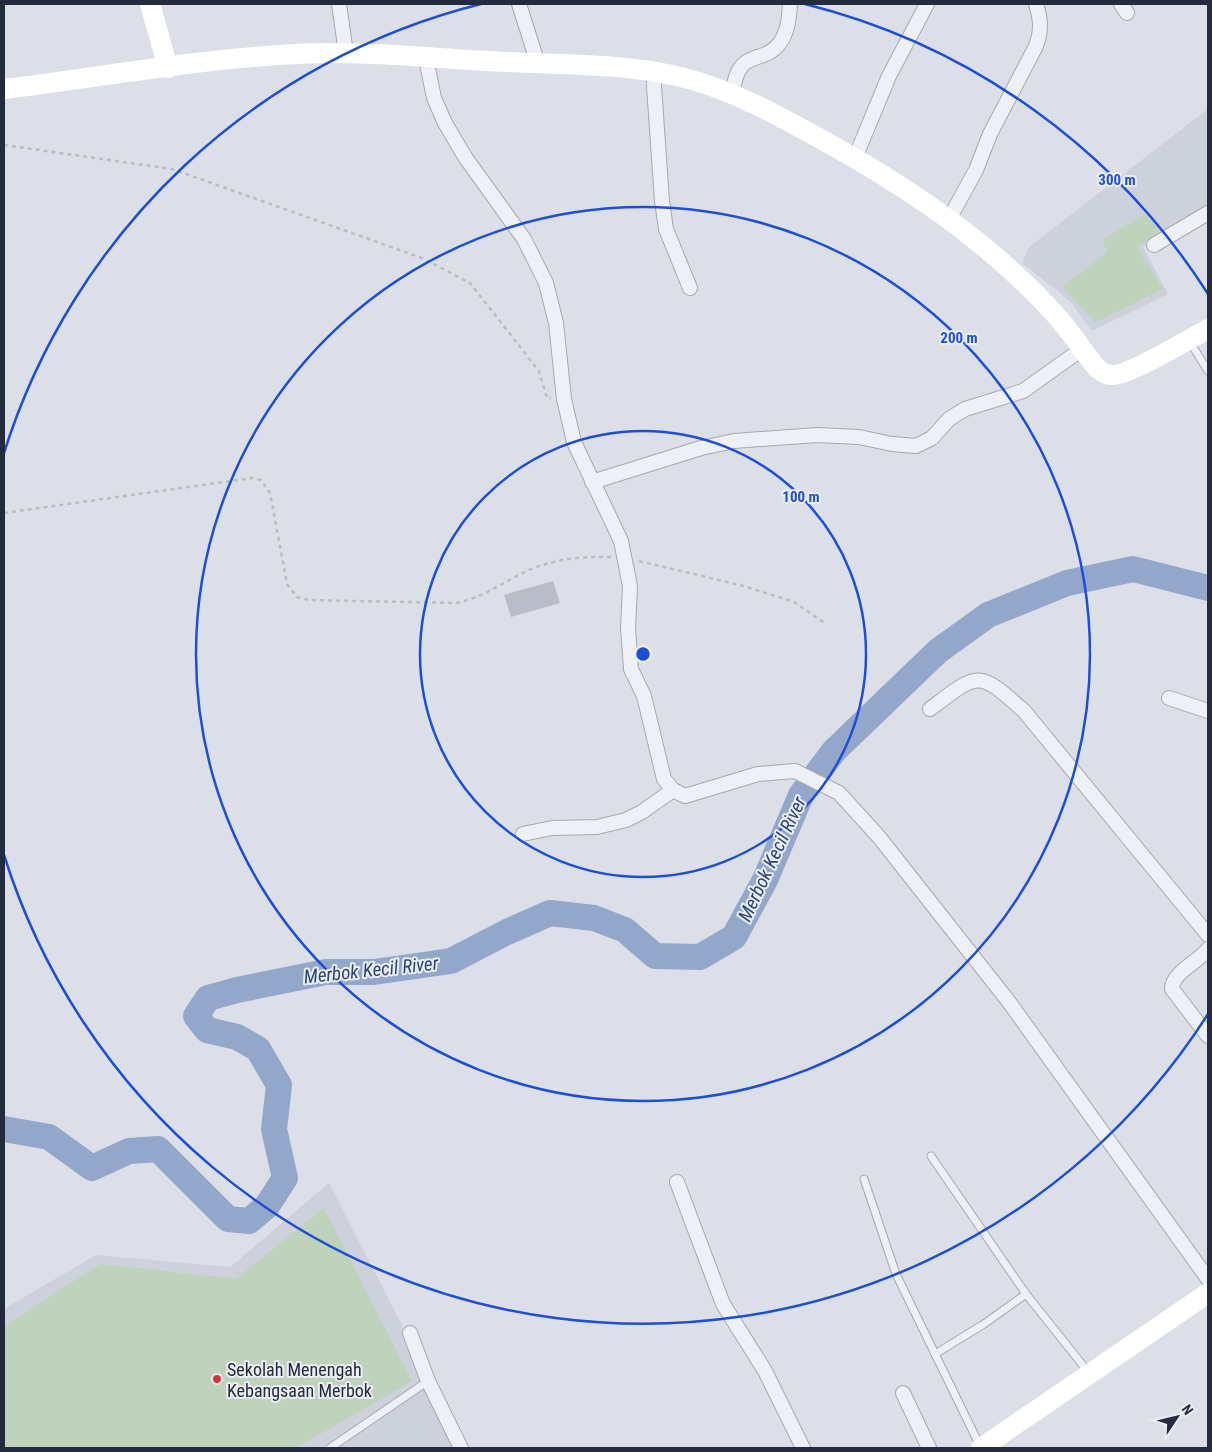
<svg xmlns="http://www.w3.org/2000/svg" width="1212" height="1452" font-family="'Roboto Condensed',sans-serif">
<rect width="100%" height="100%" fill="#dcdfe7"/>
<g fill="#cdd1dc">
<path d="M 1208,109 L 1208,211 L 1143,247 L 1168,294 L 1092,331 L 1070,301 L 1022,263 L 1029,247 Z"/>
<path d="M 329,1183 L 465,1448 L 4,1448 L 4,1309 L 96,1255 L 230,1267 Z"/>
</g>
<g fill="#bfd2bc">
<path d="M 1147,213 L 1159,232 L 1137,247 L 1163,289 L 1096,322 L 1062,287 L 1108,252 L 1102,240 Z"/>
<path d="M 324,1208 L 412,1381 L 296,1448 L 4,1448 L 4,1327 L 100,1264 L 236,1279 Z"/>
</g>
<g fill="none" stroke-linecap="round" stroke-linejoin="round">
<path stroke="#93a7cb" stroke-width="26" d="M 4,1129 L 49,1137 L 92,1168 L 129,1151 L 158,1149 L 228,1219 L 249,1221 L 267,1206 L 285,1178 L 274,1129 L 279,1085 L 258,1049 L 237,1037 L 207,1030 L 196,1016 L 208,998 L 237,990 L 326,972 L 374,972 L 451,961 L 507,932 L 550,913 L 594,918 L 625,930 L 655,956 L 700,957 L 734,937 L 765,880 L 801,795 L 834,751 L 938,651 L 988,615 L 1067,583 L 1133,569 L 1208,588"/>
</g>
<path fill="#b9bdca" d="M 553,581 L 560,603 L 511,617 L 504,595 Z"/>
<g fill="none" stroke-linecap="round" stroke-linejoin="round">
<defs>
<g id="lane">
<path d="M 1190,342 L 1208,371"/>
<path d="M 931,1156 L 1026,1294"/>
<path d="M 864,1179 L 896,1274 L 980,1446"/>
<path d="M 935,1354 L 984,1324 L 1026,1294 L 1089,1373"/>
<path d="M 330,1448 L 428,1381"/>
</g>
<g id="street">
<path d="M 339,4 L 346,53"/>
<path d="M 519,4 L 538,64"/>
<path d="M 1121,4 L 1127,13"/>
<path d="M 426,59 L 434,98 L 445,123 L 465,157 L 524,239 L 546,283 L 556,323 L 564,399 L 574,442 L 621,541 L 630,586 L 628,628 L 631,669 L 644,696 L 664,779 L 673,790 L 685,796 L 758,774 L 795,771 L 839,793 L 879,837 L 1009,1002 L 1208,1279"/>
<path d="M 653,72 L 662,201 L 666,229 L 690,288"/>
<path d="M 732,95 C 734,84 736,70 745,63 C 752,57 762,57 770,52 C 787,42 789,21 790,4"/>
<path d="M 855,158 L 889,76 L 927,4"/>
<path d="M 949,219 L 976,170 L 990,134 L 1035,48 C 1042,32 1041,20 1036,4"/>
<path d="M 1154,245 L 1208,213"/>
<path d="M 592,482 L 701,448 L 734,441 L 817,435 L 859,437 L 892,444 L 916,446 L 932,438 L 949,419 L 965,409 L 1023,391 L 1082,349"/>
<path d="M 1169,698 L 1208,711"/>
<path d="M 930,709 C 979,672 977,669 1024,711 L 1208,935"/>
<path d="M 523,834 L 552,828 L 597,827 L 626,820 L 642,812 L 673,790"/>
<path d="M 1208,949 C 1199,962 1172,972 1172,989 L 1208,1036"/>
<path d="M 677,1182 L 723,1304 L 765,1371 L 803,1448"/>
<path d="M 410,1333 L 428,1381 L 461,1448"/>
<path d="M 903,1393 L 929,1448"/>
</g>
</defs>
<use href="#lane" stroke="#a5a9b4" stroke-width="9"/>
<use href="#street" stroke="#a5a9b4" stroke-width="16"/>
<g stroke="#babdc5" stroke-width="2.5" stroke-dasharray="4 4" stroke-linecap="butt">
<path d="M 4,145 L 172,169 L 422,258 L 470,283 L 539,371 L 547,398 L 551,398"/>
<path d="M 4,513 L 252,478 L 261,480 L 270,493 L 287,584 L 297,597 L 309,600 L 456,603 C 481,599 503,582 527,571 C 552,559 584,556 611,557"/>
<path d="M 639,561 L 744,586 L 794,602 L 826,624"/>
</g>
<use href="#lane" stroke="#eff0f5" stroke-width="7"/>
<use href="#street" stroke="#eff0f5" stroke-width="14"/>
<g stroke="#fff" stroke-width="20">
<path d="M 150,4 L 168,68"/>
<path d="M 4,89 C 101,77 198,59 296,54 C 366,50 437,59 506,62 C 567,65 633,63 692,80 C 735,92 777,115 817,137 C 903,184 986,239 1053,312 C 1069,329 1082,350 1097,368 C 1101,371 1105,375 1111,375 C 1127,377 1191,338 1208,329"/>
<path d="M 981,1448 L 1208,1293"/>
</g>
</g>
<g fill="none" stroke="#1d4ed8" stroke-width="2.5">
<circle cx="643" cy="654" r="223"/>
<circle cx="643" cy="654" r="447"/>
<path d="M1208 1014A670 670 0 0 1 4 855M4 453A670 670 0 0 1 481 4M805 4A670 670 0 0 1 1208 294"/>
</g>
<circle fill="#d7353a" stroke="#ebeef5" stroke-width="2" cx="217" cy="1379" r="5"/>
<g text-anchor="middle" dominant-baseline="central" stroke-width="4" stroke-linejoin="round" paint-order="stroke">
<g font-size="18" fill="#252b3e" stroke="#ebeef5" text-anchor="start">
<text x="227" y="1369">Sekolah Menengah<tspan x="227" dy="21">Kebangsaan Merbok</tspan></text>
</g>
<g font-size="19" font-style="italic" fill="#2c4475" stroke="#ebeef5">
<text transform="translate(772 859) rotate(-65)">Merbok Kecil River</text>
<text transform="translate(371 970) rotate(-6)">Merbok Kecil River</text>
</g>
</g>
<circle cx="643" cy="654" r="8" fill="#1d4ed8" stroke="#ebeef5" stroke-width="2.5"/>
<g font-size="15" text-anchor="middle" font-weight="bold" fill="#1d4ed8" stroke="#ebeef5" stroke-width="4" stroke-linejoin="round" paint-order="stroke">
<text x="1117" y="185">300 m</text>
<text x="959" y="343">200 m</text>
<text x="801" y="502">100 m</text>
</g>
<rect width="1212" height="1452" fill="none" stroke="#252b3e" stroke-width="10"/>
<g transform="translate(1177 1417) rotate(55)" stroke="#ebeef5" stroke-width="4" paint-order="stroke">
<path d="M0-4L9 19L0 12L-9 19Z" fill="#252b3e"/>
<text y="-8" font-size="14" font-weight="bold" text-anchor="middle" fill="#252b3e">N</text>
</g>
</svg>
